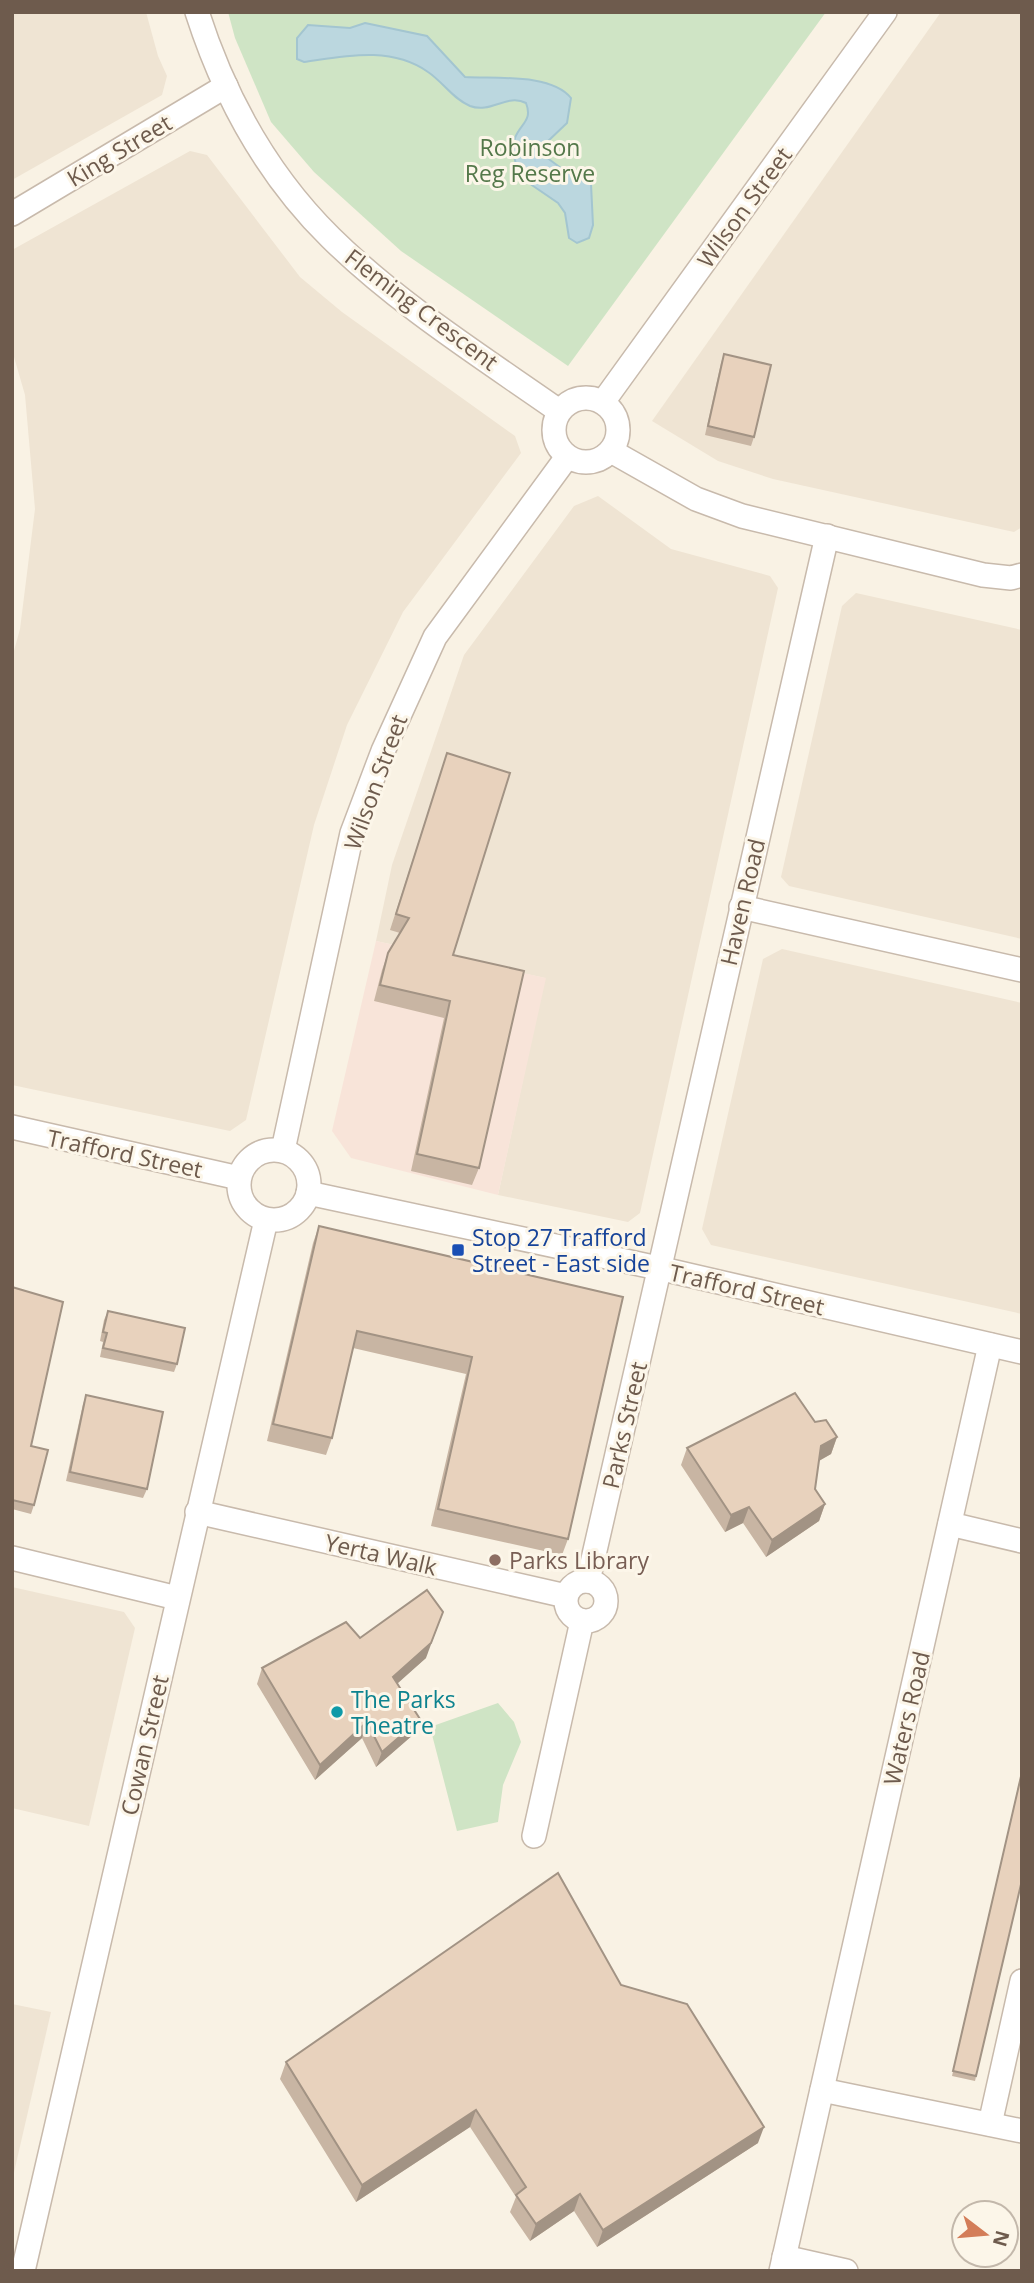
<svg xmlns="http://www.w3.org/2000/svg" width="1034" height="2283" font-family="'Open Sans',sans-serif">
<rect width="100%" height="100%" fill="#f9f2e4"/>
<g fill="#efe4d3">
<path d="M 12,12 L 146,12 L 158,56 L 167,76 L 162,95 L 12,180 Z"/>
<path d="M 941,12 L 1022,12 L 1022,527 L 1014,532 L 773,479 L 718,461 L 652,421 Z"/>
<path d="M 190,151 L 207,155 L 300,277 L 342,312 L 515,436 L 521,453 L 403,612 L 347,725 L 314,825 L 246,1120 L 230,1131 L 12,1085 L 12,658 L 20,629 L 35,509 L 25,395 L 12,350 L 12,250 Z"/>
<path d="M 598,496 L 671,549 L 770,576 L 778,588 L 640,1213 L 628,1222 L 498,1195 L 545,978 L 376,941 L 392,865 L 464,655 L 574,506 Z"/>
<path d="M 856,593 L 1022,630 L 1022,939 L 789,886 L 781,877 L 842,606 Z"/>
<path d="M 782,949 L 1022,1003 L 1022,1314 L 711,1245 L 702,1229 L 763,959 Z"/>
<path d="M 12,1587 L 124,1612 L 135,1628 L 89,1826 L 12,1808 Z"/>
<path d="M 12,2004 L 51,2012 L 12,2181 Z"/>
</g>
<path fill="#f8e4d9" d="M 376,941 L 546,978 L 498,1195 L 351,1158 L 332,1131 Z"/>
<g fill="#cfe4c5">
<path d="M 228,12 L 826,12 L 568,366 L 401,251 L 314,172 L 271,122 L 235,38 Z"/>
<path d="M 498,1703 L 514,1722 L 521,1742 L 503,1785 L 498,1822 L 457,1831 L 430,1727 Z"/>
</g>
<path fill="#bbd7df" stroke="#a3c5d0" stroke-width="2" d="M 365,23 L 427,36 L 465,77 C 495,79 551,73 571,98 L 567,123 L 545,144 L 546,157 L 565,171 L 591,184 L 593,225 L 589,238 L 577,243 L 569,238 L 565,213 L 558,203 L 520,177 C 517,166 510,151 515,138 C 520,124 533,121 526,103 C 507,93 491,114 470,106 C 453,99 443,82 428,72 C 391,46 346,56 304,62 L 297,59 L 297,38 L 308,25 L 350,28 Z"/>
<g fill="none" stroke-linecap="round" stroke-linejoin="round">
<defs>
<g id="street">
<path d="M 197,12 C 224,96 268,176 331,238 C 398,304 482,357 559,411"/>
<path d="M 12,214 L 226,86"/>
<circle cx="586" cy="430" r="32"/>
<path d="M 603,402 L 885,12"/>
<path d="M 611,451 L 696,499 L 742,516 L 983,575 L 1011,578 L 1022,575"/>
<path d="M 741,907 L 1022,970"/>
<path d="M 12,1127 L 239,1178"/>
<circle cx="274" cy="1185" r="35"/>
<path d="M 283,1150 L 352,833 L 383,751 L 435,637 L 567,457"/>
<path d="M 308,1193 L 658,1268 L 1022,1352"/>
<path d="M 197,1512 L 566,1596"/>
<path d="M 950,1524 L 1022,1541"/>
<path d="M 12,1558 L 177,1598"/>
<path d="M 588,1581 L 827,536"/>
<circle cx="586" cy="1601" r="20"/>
<path d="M 534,1836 L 582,1621"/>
<path d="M 822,2090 L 1022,2131"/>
<path d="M 990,2124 L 1022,1981"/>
<path d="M 784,2257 L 846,2271"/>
<path d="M 23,2271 L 266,1220"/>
<path d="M 781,2271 L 990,1345"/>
</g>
</defs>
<use href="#street" stroke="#c8baac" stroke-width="26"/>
<use href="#street" stroke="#fff" stroke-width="23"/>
</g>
<g fill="#c8b5a3">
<path d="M 724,354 L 754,437 L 751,446 L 705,435 L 721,363 Z"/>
<path d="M 447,753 L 453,955 L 479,1168 L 472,1185 L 411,1171 L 444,1018 L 374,1001 L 382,970 L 388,953 L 400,933 L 390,930 Z"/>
<path d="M 319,1226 L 623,1297 L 568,1539 L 562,1555 L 431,1526 L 466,1374 L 353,1348 L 332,1438 L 326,1455 L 267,1441 L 313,1243 Z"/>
<path d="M 12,1287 L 31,1446 L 34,1505 L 31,1514 L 12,1509 Z"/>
<path d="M 108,1311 L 177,1364 L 174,1372 L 100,1357 L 103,1342 L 100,1341 L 104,1320 Z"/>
<path d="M 86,1395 L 147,1489 L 143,1498 L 66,1481 L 83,1404 Z"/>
<path d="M 837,1437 L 831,1454 L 819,1461 L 815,1489 L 825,1504 L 819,1521 L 766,1557 L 743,1523 L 725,1532 L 681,1465 L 687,1448 Z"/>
<path d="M 360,1638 L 426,1658 L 397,1683 L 420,1719 L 414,1734 L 376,1767 L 362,1738 L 315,1780 L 257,1684 L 262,1668 Z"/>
<path d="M 1022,1770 L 1022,1880 L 975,2081 L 952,2076 Z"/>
<path d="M 621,1985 L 758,2143 L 597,2247 L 574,2211 L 530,2241 L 510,2212 L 516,2197 L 470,2127 L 356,2202 L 280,2079 L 286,2062 Z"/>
</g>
<g fill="#a29384">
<path d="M 837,1437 L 831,1454 L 815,1463 L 821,1446 Z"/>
<path d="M 825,1504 L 819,1521 L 766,1557 L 772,1540 Z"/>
<path d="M 749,1507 L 743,1523 L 725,1532 L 731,1515 Z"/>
<path d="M 443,1612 L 426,1658 L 388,1692 L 393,1677 Z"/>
<path d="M 420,1719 L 414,1734 L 376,1767 L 382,1752 Z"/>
<path d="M 367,1722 L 362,1738 L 315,1780 L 320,1765 Z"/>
<path d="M 476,2110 L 470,2127 L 356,2202 L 362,2185 Z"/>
<path d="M 764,2127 L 758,2143 L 597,2247 L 603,2230 Z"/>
<path d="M 580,2194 L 574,2211 L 530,2241 L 536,2224 Z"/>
</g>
<g fill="#e8d2bd" stroke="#a29384" stroke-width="2">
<path d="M 724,354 L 771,365 L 754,437 L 708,426 Z"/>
<path d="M 447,753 L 510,773 L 453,955 L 524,971 L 479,1168 L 417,1154 L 450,1001 L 380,985 L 388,953 L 409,918 L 396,914 Z"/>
<path d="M 319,1226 L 623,1297 L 568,1539 L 438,1509 L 472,1357 L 357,1331 L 332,1438 L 273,1424 Z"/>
<path d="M 12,1287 L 63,1302 L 31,1446 L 48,1450 L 34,1505 L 12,1500 Z"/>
<path d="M 108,1311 L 185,1328 L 177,1364 L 103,1348 L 107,1333 L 103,1332 Z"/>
<path d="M 795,1393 L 815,1422 L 826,1420 L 837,1437 L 821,1446 L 815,1489 L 825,1504 L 772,1540 L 749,1507 L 731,1515 L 687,1448 Z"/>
<path d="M 86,1395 L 163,1412 L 147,1489 L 70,1472 Z"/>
<path d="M 427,1590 L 443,1612 L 431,1643 L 393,1677 L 420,1719 L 382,1752 L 367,1722 L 320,1765 L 262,1668 L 346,1622 L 360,1638 Z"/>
<path d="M 1022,1772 L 1022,1880 L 976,2076 L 953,2071 Z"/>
<path d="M 558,1873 L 621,1985 L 687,2004 L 764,2127 L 603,2230 L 580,2194 L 536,2224 L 516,2195 L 526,2187 L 476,2110 L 362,2185 L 286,2062 Z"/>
</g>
<rect fill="#1a4fb4" stroke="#fcf6e9" stroke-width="2.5" x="451" y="1243" width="14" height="14" rx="3.5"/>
<circle fill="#8d6e63" stroke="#fcf6e9" stroke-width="2.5" cx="495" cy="1560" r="7"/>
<circle fill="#0f9aa8" stroke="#fcf6e9" stroke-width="2.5" cx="337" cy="1712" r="7"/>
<g text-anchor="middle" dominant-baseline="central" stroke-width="6" stroke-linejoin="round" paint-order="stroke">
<g font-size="23" fill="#54784a" stroke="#fcf6e9">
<text x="530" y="147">Robinson<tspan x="530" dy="26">Reg Reserve</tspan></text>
</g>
<g font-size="23" fill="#6e5b4d" stroke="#fcf6e9">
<text transform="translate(119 150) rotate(-31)">King Street</text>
<text transform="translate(744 207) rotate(-54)">Wilson Street</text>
<text transform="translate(422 309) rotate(37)">Fleming Crescent</text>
<text transform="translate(375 782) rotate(-70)">Wilson Street</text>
<text transform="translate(742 902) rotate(-77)">Haven Road</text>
<text transform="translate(125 1153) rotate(12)">Trafford Street</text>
<text transform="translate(747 1289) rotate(13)">Trafford Street</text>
<text transform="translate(624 1425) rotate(-77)">Parks Street</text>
<text transform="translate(381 1554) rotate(13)">Yerta Walk</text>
<text transform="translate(906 1718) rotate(-77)">Waters Road</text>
<text transform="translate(144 1745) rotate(-77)">Cowan Street</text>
</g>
<g font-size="23" fill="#164399" stroke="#fcf6e9" text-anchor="start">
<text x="472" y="1237">Stop 27 Trafford<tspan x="472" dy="26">Street - East side</tspan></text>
</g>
<g font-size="23" fill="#785e54" stroke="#fcf6e9" text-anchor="start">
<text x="509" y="1560">Parks Library</text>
</g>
<g font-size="23" fill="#0d838f" stroke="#fcf6e9" text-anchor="start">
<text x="351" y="1699">The Parks<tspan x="351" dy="26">Theatre</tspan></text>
</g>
</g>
<rect width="1034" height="2283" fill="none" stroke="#6e5b4d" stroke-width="28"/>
<g transform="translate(985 2234) rotate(106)"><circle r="33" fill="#fcf6e9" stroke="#c3b8ab" stroke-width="2"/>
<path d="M0-5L12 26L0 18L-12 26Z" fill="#d37d59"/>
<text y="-10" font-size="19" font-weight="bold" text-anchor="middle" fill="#6e5b4d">N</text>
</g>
</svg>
